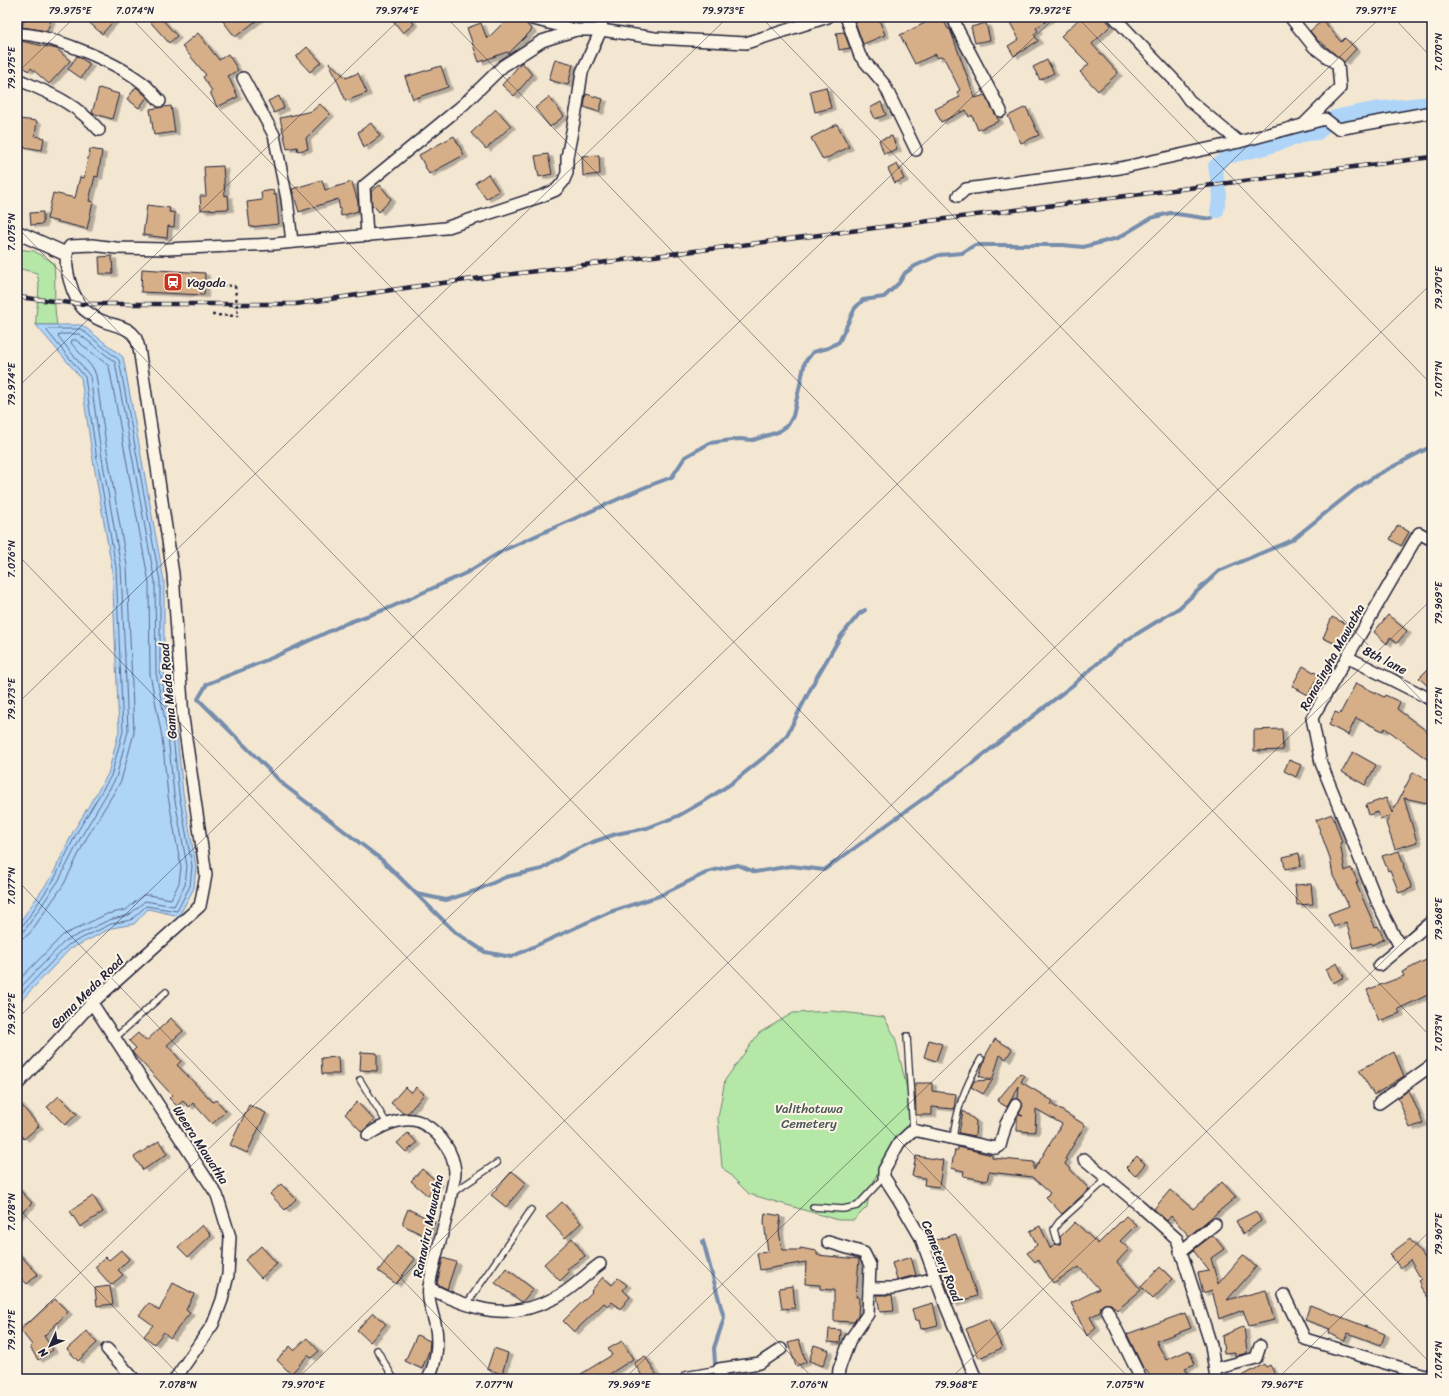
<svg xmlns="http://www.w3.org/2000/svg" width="1449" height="1396" font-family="Sriracha,sans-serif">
<defs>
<filter id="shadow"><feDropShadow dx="4.5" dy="2.5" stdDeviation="0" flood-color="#0004"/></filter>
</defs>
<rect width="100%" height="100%" fill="#f4e7d2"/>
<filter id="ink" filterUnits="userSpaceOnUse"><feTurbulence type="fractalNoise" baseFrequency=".025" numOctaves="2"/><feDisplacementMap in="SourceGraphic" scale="8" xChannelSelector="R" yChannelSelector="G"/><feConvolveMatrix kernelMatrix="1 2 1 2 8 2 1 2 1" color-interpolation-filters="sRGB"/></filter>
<g filter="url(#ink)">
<g fill="#b5e7a7" stroke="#6c8471">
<path d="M 17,249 L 34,251 L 54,263 C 56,284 53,304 57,325 L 36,325 C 35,308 42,290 37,273 L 17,268 Z"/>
<path d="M 832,1011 L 884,1017 L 895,1037 L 907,1089 L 909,1124 L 878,1172 L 870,1189 L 867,1207 L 854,1220 L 838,1220 L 749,1194 L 722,1167 L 718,1118 L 725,1080 L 759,1033 L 793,1013 Z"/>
</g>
<path fill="#aed4f8" stroke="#768dac" d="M 36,325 L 82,325 L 123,357 L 164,581 L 164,672 L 177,735 L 183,793 L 196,866 L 194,888 L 179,916 L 148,909 L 134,924 L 112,928 L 70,949 L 17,1005 L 17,926 L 52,876 L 73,832 L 108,774 L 119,731 L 112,568 L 92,454 L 81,378 Z"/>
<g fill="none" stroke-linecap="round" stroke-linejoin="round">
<g stroke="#5a6987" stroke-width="1">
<path d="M 17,928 L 24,924 L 55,878 L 76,834 L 111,776 L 123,731 L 116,567 L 96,453 L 85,377 L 47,331 L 49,329 L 81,329 L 119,360 L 160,581 L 160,672 L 173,735 L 179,794 L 192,866 L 190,886 L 177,911 L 146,906 L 131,920 L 111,924 L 68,945 L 17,998"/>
<path d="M 17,933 L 23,932 L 27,927 L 59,880 L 81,837 L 116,778 L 128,731 L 121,567 L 101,452 L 90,376 L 58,336 L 60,334 L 79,334 L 115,362 L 155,582 L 156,673 L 168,736 L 174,795 L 187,866 L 185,885 L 174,906 L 145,901 L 129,915 L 109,920 L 65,941 L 17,991"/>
<path d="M 17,939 L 25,937 L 30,933 L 64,884 L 86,839 L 121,781 L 134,733 L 127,566 L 107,451 L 96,375 L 93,368 L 71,343 L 72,340 L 76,340 L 109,366 L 149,583 L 150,674 L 162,737 L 168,796 L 181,867 L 179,883 L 171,899 L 149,895 L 143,895 L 126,910 L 107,914 L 63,935 L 17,982"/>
</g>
<g stroke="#768dac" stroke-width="4">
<path d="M 1217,211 L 1211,219 L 1170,213 L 1151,218 L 1118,238 L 1083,247 L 1063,245 L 975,245 L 962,253 L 939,255 L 915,266 L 905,273 L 899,283 L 884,297 L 863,300 L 855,308 L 839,342 L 828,348 L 813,352 L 805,362 L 793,416 L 788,425 L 778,432 L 753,440 L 739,439 L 710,443 L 685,457 L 672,477 L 643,488 L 504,550 L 466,573 L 389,608 L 347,623 L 274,657 L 207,684 L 198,699 L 284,785 L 382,860 L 455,932 L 485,952 L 511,957 L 610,912 L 659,896 L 710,871 L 738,865 L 755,872 L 791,866 L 824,870 L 970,765 L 1073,685 L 1098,663 L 1127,640 L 1179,608 L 1219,571 L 1292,540 L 1354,490 L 1377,475 L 1432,446"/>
<path d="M 417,894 L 446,900 L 475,891 L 506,877 L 542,869 L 568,853 L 590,843 L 616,834 L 647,828 L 678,816 L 706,800 L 732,783 L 768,754 L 787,735 L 815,680 L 841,636 L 859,614 L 865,610"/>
<path d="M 703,1241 L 724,1318 L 714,1348 L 716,1379"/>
</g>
<path stroke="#aed4f8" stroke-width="14" d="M 1217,211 L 1220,196 L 1215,166 L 1227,157 L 1266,148 L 1307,134 L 1318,133 L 1334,117 L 1373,109 L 1432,103"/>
</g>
<g fill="#d6af88" stroke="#22223b" filter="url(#shadow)">
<path d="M 25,17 L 42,17 L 51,20 L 47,31 L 22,27 Z"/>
<path d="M 83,17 L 117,17 L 102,34 Z"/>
<path d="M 146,17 L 160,17 L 177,36 L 169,43 Z"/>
<path d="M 220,17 L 261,17 L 235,37 Z"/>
<path d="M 390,17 L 409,17 L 414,24 L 403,33 Z"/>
<path d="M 509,17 L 520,17 L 532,30 L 509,53 L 507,52 L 479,62 L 467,28 L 481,23 L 487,39 Z"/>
<path d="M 869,17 L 878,17 L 885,35 L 863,44 L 855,22 Z"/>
<path d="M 930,17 L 942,17 L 948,29 L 950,29 L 975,98 L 985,95 L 999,121 L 978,130 L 972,115 L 969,117 L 966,110 L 941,122 L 935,109 L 960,97 L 957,92 L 960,90 L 943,56 L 937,58 L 936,54 L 915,64 L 900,35 L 931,20 Z"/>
<path d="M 1007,17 L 1052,17 L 1036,28 L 1038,31 L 1034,34 L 1038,41 L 1014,56 L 1008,46 L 1019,39 Z"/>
<path d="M 1081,17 L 1103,17 L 1111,25 L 1092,44 L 1118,73 L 1098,91 L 1080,72 L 1089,64 L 1061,36 Z"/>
<path d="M 1323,20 L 1341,42 L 1345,38 L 1356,49 L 1344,62 L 1321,42 L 1319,42 L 1310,31 Z"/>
<path d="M 986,23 L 990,40 L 975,43 L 971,27 Z"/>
<path d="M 844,32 L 850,48 L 839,50 L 836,33 Z"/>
<path d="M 198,33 L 219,60 L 228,54 L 238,70 L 228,76 L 238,97 L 217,107 L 210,92 L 212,91 L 203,77 L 206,75 L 182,46 Z"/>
<path d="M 21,41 L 57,49 L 70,61 L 49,84 L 31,68 L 28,71 L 17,60 L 17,45 Z"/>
<path d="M 307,47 L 321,62 L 310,72 L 296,57 Z"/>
<path d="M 77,56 L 90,64 L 81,78 L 68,69 Z"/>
<path d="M 555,59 L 573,64 L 568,85 L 549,80 Z"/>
<path d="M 1047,60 L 1054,73 L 1040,80 L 1033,67 Z"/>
<path d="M 329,62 L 346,78 L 358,73 L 367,93 L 346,101 Z"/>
<path d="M 522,62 L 532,75 L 514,96 L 502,85 Z"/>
<path d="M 441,66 L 448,87 L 413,99 L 405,77 Z"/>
<path d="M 136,87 L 147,97 L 139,108 L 127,99 Z"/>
<path d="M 826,87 L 831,108 L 815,112 L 810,91 Z"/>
<path d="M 99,88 L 119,94 L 112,119 L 92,113 Z"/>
<path d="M 586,94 L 603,99 L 599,112 L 584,107 Z"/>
<path d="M 279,96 L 284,108 L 274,113 L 268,101 Z"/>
<path d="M 549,97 L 564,116 L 550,127 L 535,108 Z"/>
<path d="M 881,102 L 886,115 L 875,119 L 870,108 Z"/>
<path d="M 320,104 L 330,114 L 306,138 L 308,149 L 298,151 L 297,147 L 287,149 L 280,118 L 312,111 Z"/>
<path d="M 171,106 L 175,132 L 154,135 L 150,109 Z"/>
<path d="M 1026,107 L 1039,135 L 1021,143 L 1008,116 Z"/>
<path d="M 496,109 L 511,126 L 486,149 L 471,133 Z"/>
<path d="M 19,119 L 37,121 L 35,136 L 44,138 L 42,150 L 17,146 Z"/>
<path d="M 371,123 L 380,136 L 364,148 L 358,132 Z"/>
<path d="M 837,124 L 849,147 L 823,160 L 811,138 Z"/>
<path d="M 454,136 L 464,155 L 429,174 L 419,155 Z"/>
<path d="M 892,136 L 897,149 L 884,154 L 879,140 Z"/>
<path d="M 90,149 L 102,151 L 98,177 L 95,176 L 89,201 L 93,202 L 87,229 L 47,219 L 53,193 L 75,198 L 80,177 L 84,178 Z"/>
<path d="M 548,154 L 552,174 L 539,177 L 535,156 Z"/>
<path d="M 599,155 L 600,174 L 583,176 L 582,156 Z"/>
<path d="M 897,164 L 904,179 L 895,183 L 888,169 Z"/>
<path d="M 223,166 L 225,196 L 228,195 L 229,209 L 201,210 L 200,196 L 206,196 L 204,167 Z"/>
<path d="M 488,174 L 499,191 L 486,199 L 475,183 Z"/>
<path d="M 322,180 L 325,190 L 352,182 L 358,202 L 358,211 L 341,216 L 338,199 L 299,212 L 292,189 Z"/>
<path d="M 380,185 L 391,199 L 379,212 L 374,206 L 372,207 L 371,191 Z"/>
<path d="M 273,190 L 274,195 L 276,194 L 279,224 L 250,227 L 247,202 L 262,200 L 261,192 Z"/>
<path d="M 147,205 L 170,208 L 169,212 L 175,213 L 174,227 L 168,226 L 167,238 L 143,235 Z"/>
<path d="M 43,212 L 43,224 L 31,225 L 30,213 Z"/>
<path d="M 112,256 L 113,274 L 100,274 L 99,257 Z"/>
<path d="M 142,269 L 205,273 L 204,295 L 141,292 Z"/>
<path d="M 1398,525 L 1409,532 L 1401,546 L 1390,539 Z"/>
<path d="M 1388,615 L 1407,631 L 1397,643 L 1390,637 L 1387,644 L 1374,632 Z"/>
<path d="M 1332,617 L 1352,627 L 1343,647 L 1323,638 Z"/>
<path d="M 1432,665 L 1432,690 L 1419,678 Z"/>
<path d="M 1303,666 L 1319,675 L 1308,695 L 1292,686 Z"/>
<path d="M 1356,683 L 1384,697 L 1385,695 L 1400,702 L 1397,709 L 1432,735 L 1432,763 L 1385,728 L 1383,731 L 1356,718 L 1348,735 L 1329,725 L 1335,712 L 1340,714 Z"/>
<path d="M 1282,729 L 1283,750 L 1254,751 L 1254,730 Z"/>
<path d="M 1353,752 L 1376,765 L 1365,785 L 1342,772 Z"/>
<path d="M 1289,760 L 1301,765 L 1296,777 L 1284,771 Z"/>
<path d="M 1413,772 L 1432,782 L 1432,804 L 1404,798 L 1417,842 L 1395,849 L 1386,823 L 1390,816 L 1380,819 L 1378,812 L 1369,815 L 1366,805 L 1386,798 L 1392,813 Z"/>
<path d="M 1332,814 L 1342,842 L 1340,843 L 1345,871 L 1351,868 L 1358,882 L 1356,883 L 1375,927 L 1378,926 L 1384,939 L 1372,945 L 1371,943 L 1354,948 L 1346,922 L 1334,927 L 1328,914 L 1349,906 L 1333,876 L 1330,858 L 1316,820 Z"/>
<path d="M 1399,851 L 1404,865 L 1403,866 L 1412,888 L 1399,893 L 1390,870 L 1388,871 L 1382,856 Z"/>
<path d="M 1299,853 L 1301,866 L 1285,869 L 1283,857 Z"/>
<path d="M 1311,884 L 1313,904 L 1297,905 L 1295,885 Z"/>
<path d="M 1432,957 L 1432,993 L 1398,1009 L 1400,1013 L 1379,1021 L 1367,990 L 1404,976 L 1402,972 Z"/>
<path d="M 1337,963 L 1344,977 L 1333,983 L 1326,969 Z"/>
<path d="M 171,1018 L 183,1031 L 167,1045 L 181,1061 L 177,1065 L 213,1102 L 216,1100 L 226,1111 L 212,1124 L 193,1103 L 189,1107 L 183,1101 L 177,1106 L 169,1098 L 172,1095 L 132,1052 L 136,1048 L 129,1041 L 138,1033 L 146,1041 Z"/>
<path d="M 995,1039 L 1012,1049 L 1006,1059 L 1000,1055 L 992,1081 L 983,1094 L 971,1087 L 974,1081 L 991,1080 L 979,1076 L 987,1053 Z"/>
<path d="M 929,1040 L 942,1044 L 936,1061 L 924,1057 Z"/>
<path d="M 361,1052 L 377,1053 L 377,1071 L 360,1070 Z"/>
<path d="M 1394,1052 L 1404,1076 L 1374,1095 L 1359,1070 Z"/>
<path d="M 338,1057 L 339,1074 L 322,1074 L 321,1058 Z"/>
<path d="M 1020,1073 L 1024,1076 L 1021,1082 L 1053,1101 L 1051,1104 L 1085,1125 L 1065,1159 L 1067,1160 L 1065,1164 L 1089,1189 L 1062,1214 L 1046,1197 L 1050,1193 L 1032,1177 L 989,1172 L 987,1181 L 963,1176 L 964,1171 L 951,1168 L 955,1150 L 958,1150 L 958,1147 L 992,1155 L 992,1158 L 1034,1162 L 1034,1170 L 1062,1124 L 1036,1109 L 1035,1132 L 1017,1131 L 1017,1117 L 1018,1115 L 1023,1116 L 1019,1114 L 1023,1105 L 1018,1099 L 1019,1086 L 1007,1107 L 997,1101 Z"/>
<path d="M 915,1083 L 932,1083 L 932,1091 L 956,1094 L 954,1109 L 932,1107 L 932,1115 L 916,1115 Z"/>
<path d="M 405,1087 L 411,1093 L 416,1087 L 424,1094 L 408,1113 L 403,1113 L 391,1103 Z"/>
<path d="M 1409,1090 L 1423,1123 L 1410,1128 L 1398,1098 Z"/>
<path d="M 59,1096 L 77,1114 L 65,1125 L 47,1107 Z"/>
<path d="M 17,1100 L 39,1126 L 24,1139 L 17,1131 Z"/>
<path d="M 357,1102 L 374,1120 L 362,1132 L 345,1114 Z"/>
<path d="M 249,1105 L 266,1113 L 247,1153 L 230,1145 Z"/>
<path d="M 963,1111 L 976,1121 L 975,1136 L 959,1133 Z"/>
<path d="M 408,1133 L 417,1143 L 406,1152 L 397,1143 Z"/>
<path d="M 159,1141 L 167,1154 L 143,1170 L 134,1157 Z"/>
<path d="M 916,1156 L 943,1160 L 939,1187 L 924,1185 L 925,1178 L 912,1176 Z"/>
<path d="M 1137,1156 L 1145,1164 L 1135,1176 L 1126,1167 Z"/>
<path d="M 422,1169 L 439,1183 L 428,1196 L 411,1181 Z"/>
<path d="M 512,1171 L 526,1183 L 506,1207 L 491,1195 Z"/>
<path d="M 1222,1182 L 1236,1197 L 1189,1236 L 1171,1216 L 1167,1221 L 1154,1209 L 1170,1190 L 1193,1209 Z"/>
<path d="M 281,1184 L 296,1199 L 285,1210 L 270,1194 Z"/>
<path d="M 17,1187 L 32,1203 L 17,1217 Z"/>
<path d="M 93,1196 L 103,1212 L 80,1227 L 70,1211 Z"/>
<path d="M 562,1202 L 581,1223 L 565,1238 L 546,1217 Z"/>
<path d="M 408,1209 L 435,1222 L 427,1237 L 403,1225 L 403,1221 Z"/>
<path d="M 1256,1211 L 1261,1221 L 1243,1234 L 1236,1221 Z"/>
<path d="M 765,1213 L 781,1216 L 779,1231 L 782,1250 L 800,1250 L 800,1248 L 817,1251 L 817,1255 L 859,1259 L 856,1297 L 859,1297 L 858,1316 L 854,1322 L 834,1321 L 834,1290 L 820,1289 L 820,1285 L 805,1284 L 806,1262 L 760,1270 L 757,1253 L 768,1252 L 764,1222 Z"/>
<path d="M 1126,1216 L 1136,1225 L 1120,1241 L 1129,1249 L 1117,1262 L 1141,1290 L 1117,1310 L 1111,1304 L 1104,1304 L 1101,1306 L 1100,1312 L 1090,1317 L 1096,1328 L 1087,1336 L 1071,1303 L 1099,1289 L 1079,1267 L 1053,1283 L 1038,1259 L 1035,1262 L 1027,1253 L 1037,1245 L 1030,1231 L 1040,1226 L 1050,1248 L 1054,1244 L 1060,1244 L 1060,1237 L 1075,1222 L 1098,1244 Z"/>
<path d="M 202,1225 L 211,1235 L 188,1257 L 178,1247 Z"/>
<path d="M 956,1234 L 977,1296 L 953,1304 L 930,1242 Z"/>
<path d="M 1213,1235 L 1224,1249 L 1211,1258 L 1218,1284 L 1243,1255 L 1256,1267 L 1227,1300 L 1266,1290 L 1274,1320 L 1249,1326 L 1243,1310 L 1219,1319 L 1212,1290 L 1203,1293 L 1198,1273 L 1209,1271 L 1193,1250 Z"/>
<path d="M 572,1238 L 585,1256 L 567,1269 L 569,1272 L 560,1281 L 544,1264 Z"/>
<path d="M 1410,1239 L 1432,1269 L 1432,1303 L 1419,1285 L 1421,1285 L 1418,1281 L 1421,1279 L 1410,1260 L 1400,1268 L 1390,1254 Z"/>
<path d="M 261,1246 L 277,1264 L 261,1278 L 245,1260 Z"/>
<path d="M 397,1246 L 415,1259 L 396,1284 L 378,1271 Z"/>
<path d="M 121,1250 L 129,1259 L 118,1270 L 123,1275 L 111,1285 L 95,1267 L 106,1257 L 109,1260 Z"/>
<path d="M 17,1252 L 38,1274 L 27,1284 L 17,1274 Z"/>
<path d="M 911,1257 L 916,1275 L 897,1280 L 892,1263 Z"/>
<path d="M 443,1258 L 456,1262 L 447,1289 L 437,1284 Z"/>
<path d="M 1160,1267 L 1172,1279 L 1153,1299 L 1141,1287 Z"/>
<path d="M 506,1268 L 533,1289 L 522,1302 L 495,1283 Z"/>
<path d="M 603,1277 L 612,1285 L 618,1278 L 627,1285 L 623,1290 L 630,1297 L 620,1309 L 612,1302 L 608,1306 L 604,1303 L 574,1332 L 563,1321 L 592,1292 L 591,1291 Z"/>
<path d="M 173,1283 L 194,1294 L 186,1310 L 190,1313 L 170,1338 L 164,1332 L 154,1344 L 144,1336 L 153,1325 L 139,1315 L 149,1303 L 159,1311 Z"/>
<path d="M 110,1286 L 113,1304 L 97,1306 L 95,1288 Z"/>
<path d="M 793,1286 L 795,1308 L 782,1309 L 779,1288 Z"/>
<path d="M 877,1295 L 892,1295 L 894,1311 L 880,1312 Z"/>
<path d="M 55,1299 L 68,1312 L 44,1336 L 53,1350 L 38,1360 L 30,1347 L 32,1345 L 19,1328 L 29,1321 L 30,1322 Z"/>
<path d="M 933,1303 L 938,1325 L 921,1329 L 919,1320 L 915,1321 L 912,1309 Z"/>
<path d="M 1310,1305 L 1385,1334 L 1381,1345 L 1348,1333 L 1344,1341 L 1328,1333 L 1330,1329 L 1305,1320 Z"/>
<path d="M 373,1313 L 386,1324 L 370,1342 L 357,1330 Z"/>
<path d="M 1185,1313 L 1191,1328 L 1156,1341 L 1166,1360 L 1189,1350 L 1195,1364 L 1185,1368 L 1192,1379 L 1151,1379 L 1146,1369 L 1144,1370 L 1127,1334 Z"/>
<path d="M 989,1319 L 1002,1348 L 979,1358 L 966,1329 Z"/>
<path d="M 1244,1326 L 1247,1353 L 1235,1356 L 1235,1352 L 1224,1353 L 1222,1336 Z"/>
<path d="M 829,1329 L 841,1330 L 840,1343 L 828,1342 Z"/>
<path d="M 87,1331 L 97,1343 L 78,1361 L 67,1349 Z"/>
<path d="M 417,1335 L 430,1341 L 429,1351 L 422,1369 L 405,1361 Z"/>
<path d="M 307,1338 L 319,1351 L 311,1358 L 308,1355 L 291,1374 L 277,1360 L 290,1346 L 294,1350 Z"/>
<path d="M 799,1340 L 806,1362 L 796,1366 L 788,1343 Z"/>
<path d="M 622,1341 L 633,1359 L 602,1379 L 573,1379 L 612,1355 L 608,1349 Z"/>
<path d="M 814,1345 L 829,1350 L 823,1366 L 809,1361 Z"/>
<path d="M 494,1348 L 508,1353 L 502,1374 L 487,1369 Z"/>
<path d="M 645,1356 L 659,1379 L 644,1379 L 634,1363 Z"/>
<path d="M 1264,1364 L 1266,1367 L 1270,1365 L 1276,1376 L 1270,1379 L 1237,1379 Z"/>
</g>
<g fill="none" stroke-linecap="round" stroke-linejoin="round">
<defs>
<g id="service">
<path d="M 907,1036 L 913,1130"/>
<path d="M 115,1038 L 166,992"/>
<path d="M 360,1080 L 388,1125"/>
<path d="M 953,1140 C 956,1109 966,1085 981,1059"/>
<path d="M 451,1194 L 497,1163"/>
<path d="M 813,1207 L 843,1209 L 857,1206 L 884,1177"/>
<path d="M 1057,1241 L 1054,1229 L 1059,1222 L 1108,1178"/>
<path d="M 466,1305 L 531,1210"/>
<path d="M 377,1350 L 394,1379"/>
<path d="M 685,1375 L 719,1369"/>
</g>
<g id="minor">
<path d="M 531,17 L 533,19 L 576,30 L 601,30 L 655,38 L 746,43 L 828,17"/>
<path d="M 846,17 L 860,56 L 884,84 L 916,150"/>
<path d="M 953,17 L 958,30 L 1001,111"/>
<path d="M 1114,17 L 1177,83 L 1189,100 L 1239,142"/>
<path d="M 1290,17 L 1314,47 L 1338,65 L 1340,88 L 1304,124"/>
<path d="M 17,34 C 48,33 115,62 140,81 C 148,86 154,95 160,101"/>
<path d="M 243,78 L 274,135 L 287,199 L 292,242"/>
<path d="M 17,79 C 49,93 76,103 99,130"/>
<path d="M 958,196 L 966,189 L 1120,168 L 1239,142 L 1325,119 L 1338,129 L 1432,112"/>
<path d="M 367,236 L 364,186 L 463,105 L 503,66 L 542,41 L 576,30"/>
<path d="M 1347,657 L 1432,700"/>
<path d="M 1400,947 L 1378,904 L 1321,763 L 1312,718 L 1419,533 L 1432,540"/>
<path d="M 1379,965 L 1432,921"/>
<path d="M 92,1003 L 217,1195 L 230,1237 L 228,1275 L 222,1300 L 213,1324 L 175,1379"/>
<path d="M 17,1085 L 92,1003 L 200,906 L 206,875 L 183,718 L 173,574 L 139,348 C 138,344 136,337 133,334 C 127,327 113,325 105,322 C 99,320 91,315 86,311 C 73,303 60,258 70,246 L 92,245 L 116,248 L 167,249 L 274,244 L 445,228 L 542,196 L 556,190 L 563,182 L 567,173 L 567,157 L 577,106 L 582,72 L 601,30 L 602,17"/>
<path d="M 1379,1103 L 1432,1065"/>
<path d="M 368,1135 C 384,1124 407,1114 424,1124 C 441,1134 453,1152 455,1171 C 455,1178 452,1187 451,1195 C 446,1226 434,1256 429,1287 C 427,1299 432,1311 435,1323 C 439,1341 437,1362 428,1379"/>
<path d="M 1084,1159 L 1139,1205 L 1177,1239 L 1211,1345 L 1216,1379"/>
<path d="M 828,1242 L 864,1253 L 870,1265 L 869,1288"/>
<path d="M 1180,1252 L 1215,1224"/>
<path d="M 429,1288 C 474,1311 509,1322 557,1297 C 572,1289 586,1274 600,1264"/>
<path d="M 1284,1295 L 1305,1339 L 1432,1377"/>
<path d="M 1107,1310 L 1141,1379"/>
<path d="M 107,1349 L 134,1379"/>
<path d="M 1215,1369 L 1256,1358 L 1260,1346"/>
<path d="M 722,1379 L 719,1369 L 760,1363 L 781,1349"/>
<path d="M 838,1379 L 839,1369 L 850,1340 L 868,1314 L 869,1288 L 894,1288 L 935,1278"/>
<path d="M 976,1379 L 947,1309 L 921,1238 L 899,1200 L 884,1177 L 884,1170 L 899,1143 L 913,1130 L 986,1146 L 996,1148 L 1000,1146 L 1006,1124 L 1016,1105"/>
</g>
<path id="tertiary" d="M 17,234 L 21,234 L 66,254"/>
</defs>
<use href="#service" stroke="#22223b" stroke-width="8"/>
<use href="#minor" stroke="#22223b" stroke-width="14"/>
<use href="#tertiary" stroke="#22223b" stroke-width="16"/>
<g stroke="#22223b" stroke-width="2.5" stroke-dasharray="3 3" stroke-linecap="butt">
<path d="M 216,285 L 235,286"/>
<path d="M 212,315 L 238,316"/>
</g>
<use href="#service" stroke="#fcf5e5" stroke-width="5.5"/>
<use href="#minor" stroke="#fcf5e5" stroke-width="11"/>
<use href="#tertiary" stroke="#fcf5e5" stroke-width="13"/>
<defs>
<path id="rail" d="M 17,297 L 80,304 L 296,304 L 419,286 L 1432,157"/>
</defs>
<use href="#rail" stroke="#22223b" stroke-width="4.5"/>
<use href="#rail" stroke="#fcf5e5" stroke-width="3" stroke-dasharray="9" stroke-linecap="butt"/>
<path stroke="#22223b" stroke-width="2.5" stroke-dasharray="3 3" stroke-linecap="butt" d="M 235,286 L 238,316"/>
</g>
</g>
<path fill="none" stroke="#22223b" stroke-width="1" stroke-opacity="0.45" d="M 130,17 L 1432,1365M 446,17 L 1432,1038M 761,17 L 1432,711M 1077,17 L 1432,385M 1393,17 L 1432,58M 17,73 L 75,17M 17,227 L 1130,1379M 17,388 L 402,17M 17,554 L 814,1379M 17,704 L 728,17M 17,880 L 498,1379M 17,1019 L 1055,17M 17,1207 L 183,1379M 17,1334 L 1381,17M 297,1379 L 1432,283M 624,1379 L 1432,599M 950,1379 L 1432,914M 1277,1379 L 1432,1229"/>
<defs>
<symbol id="station-square" viewBox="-11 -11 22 22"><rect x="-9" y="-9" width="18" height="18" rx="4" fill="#c8321e" stroke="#fcf5e5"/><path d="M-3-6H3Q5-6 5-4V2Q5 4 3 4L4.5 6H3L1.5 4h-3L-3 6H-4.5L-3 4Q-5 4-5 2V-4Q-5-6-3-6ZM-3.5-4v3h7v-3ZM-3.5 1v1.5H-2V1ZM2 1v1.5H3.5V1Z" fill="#fff"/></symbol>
</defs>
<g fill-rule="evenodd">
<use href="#station-square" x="162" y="271" width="22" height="22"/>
</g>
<g text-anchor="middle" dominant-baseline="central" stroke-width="4" stroke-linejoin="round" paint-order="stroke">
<g font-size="13" fill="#22223b" stroke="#fcf5e5" text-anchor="start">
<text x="187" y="282">Yagoda</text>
</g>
<g font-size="13" fill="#22223b" stroke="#fcf5e5">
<text transform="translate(1332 657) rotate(-61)">Ranasingha Mawatha</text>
<text transform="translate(1385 660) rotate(27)">8th lane</text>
<text transform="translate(168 691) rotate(-95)">Gama Meda Road</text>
<text transform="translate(87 992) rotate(-45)">Gama Meda Road</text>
<text transform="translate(201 1145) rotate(57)">Weera Mawatha</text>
<text transform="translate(428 1226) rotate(-78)">Ranaviru Mawatha</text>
<text transform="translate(942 1261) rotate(68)">Cemetery Road</text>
</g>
<g font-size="13" fill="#475356" stroke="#fcf5e5">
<text x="809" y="1108">Valithotuwa<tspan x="809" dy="15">Cemetery</tspan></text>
</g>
</g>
<rect width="1449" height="1396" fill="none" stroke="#fcf5e5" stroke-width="44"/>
<g transform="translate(50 1346) rotate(226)" stroke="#fcf5e5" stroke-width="3" paint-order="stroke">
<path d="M0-3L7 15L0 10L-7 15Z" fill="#22223b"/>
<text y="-6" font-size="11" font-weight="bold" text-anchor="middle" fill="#22223b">N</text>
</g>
<rect x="22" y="22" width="1405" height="1352" fill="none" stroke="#22223b" stroke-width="1.5"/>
<g font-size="10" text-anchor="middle" fill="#22223b">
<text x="70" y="14">79.975°E</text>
<text x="135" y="14">7.074°N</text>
<text x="397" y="14">79.974°E</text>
<text x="723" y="14">79.973°E</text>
<text x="1050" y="14">79.972°E</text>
<text x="1376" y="14">79.971°E</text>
<text transform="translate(1438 52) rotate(-90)" y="4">7.070°N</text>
<text transform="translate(11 68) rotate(-90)" y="4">79.975°E</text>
<text transform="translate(11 232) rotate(-90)" y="4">7.075°N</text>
<text transform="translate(1438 288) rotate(-90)" y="4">79.970°E</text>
<text transform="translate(1438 379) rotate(-90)" y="4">7.071°N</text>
<text transform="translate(11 384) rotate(-90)" y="4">79.974°E</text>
<text transform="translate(11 559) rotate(-90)" y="4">7.076°N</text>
<text transform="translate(1438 603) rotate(-90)" y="4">79.969°E</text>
<text transform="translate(11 699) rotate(-90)" y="4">79.973°E</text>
<text transform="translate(1438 706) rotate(-90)" y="4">7.072°N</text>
<text transform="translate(11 886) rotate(-90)" y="4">7.077°N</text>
<text transform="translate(1438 919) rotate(-90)" y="4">79.968°E</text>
<text transform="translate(11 1014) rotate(-90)" y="4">79.972°E</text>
<text transform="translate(1438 1033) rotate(-90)" y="4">7.073°N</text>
<text transform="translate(11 1212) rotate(-90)" y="4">7.078°N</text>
<text transform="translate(1438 1234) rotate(-90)" y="4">79.967°E</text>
<text transform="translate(11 1330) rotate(-90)" y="4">79.971°E</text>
<text transform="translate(1438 1360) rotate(-90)" y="4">7.074°N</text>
<text x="178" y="1388">7.078°N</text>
<text x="303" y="1388">79.970°E</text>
<text x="494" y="1388">7.077°N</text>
<text x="629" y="1388">79.969°E</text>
<text x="809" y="1388">7.076°N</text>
<text x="956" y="1388">79.968°E</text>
<text x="1125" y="1388">7.075°N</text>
<text x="1282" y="1388">79.967°E</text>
</g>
</svg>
